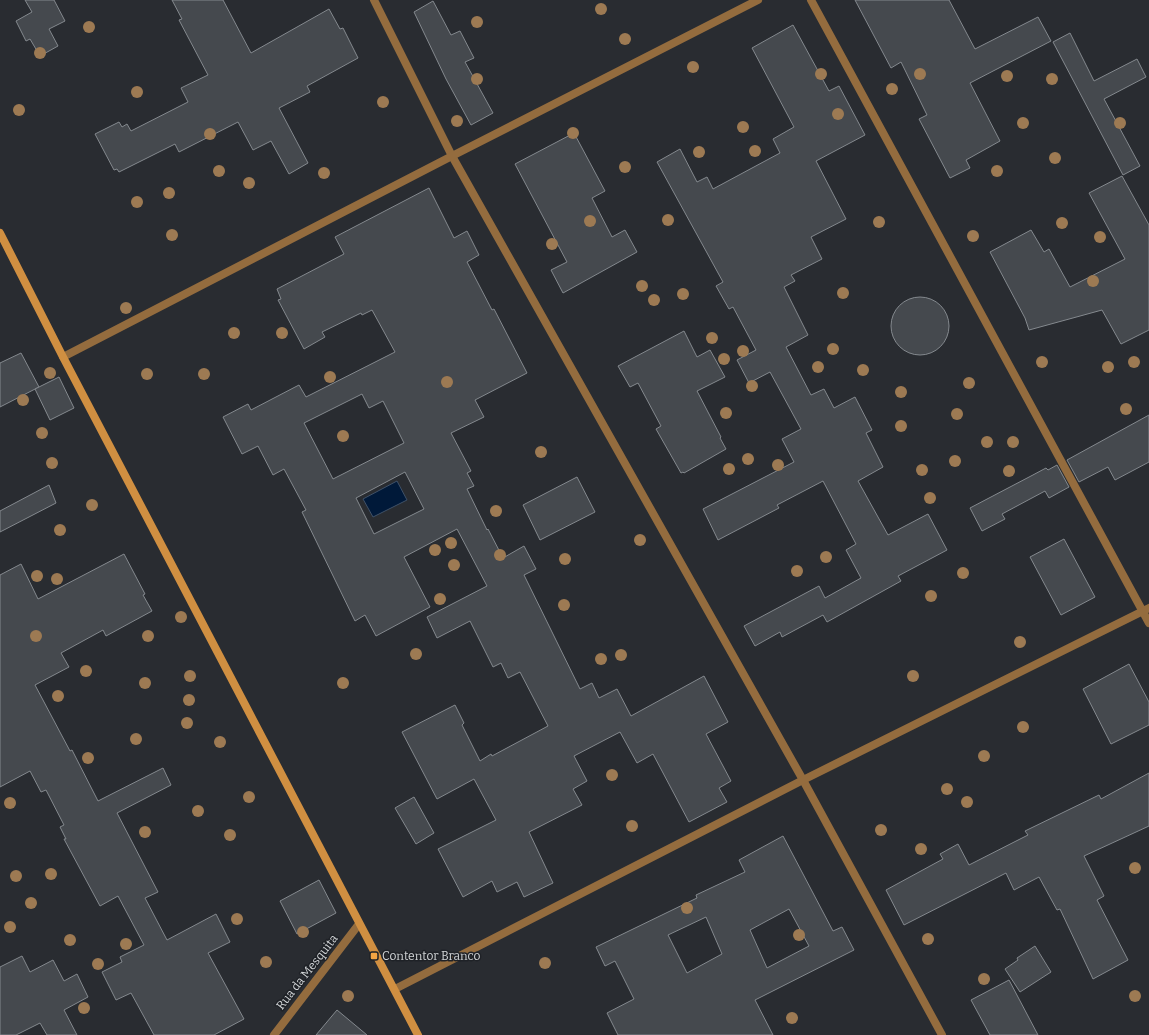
<svg xmlns="http://www.w3.org/2000/svg" width="1149" height="1035" font-family="Bitter,serif">
<rect width="100%" height="100%" fill="#292c31"/>
<path fill="#001939" stroke="#3f5168" d="M 397,481 L 407,500 L 373,517 L 363,499 Z"/>
<g fill="#45494e" stroke="#84898e" fill-rule="evenodd">
<path d="M 25,0 L 54,0 L 65,21 L 49,29 L 58,46 L 40,56 L 30,39 L 26,41 L 16,21 L 32,12 Z"/>
<path d="M 172,0 L 223,0 L 251,53 L 329,9 L 340,29 L 343,28 L 358,58 L 307,86 L 310,92 L 279,108 L 308,163 L 289,174 L 271,141 L 253,150 L 238,122 L 179,152 L 175,144 L 119,172 L 117,169 L 114,170 L 95,134 L 119,122 L 122,127 L 127,124 L 131,131 L 188,102 L 181,88 L 208,75 L 179,20 L 182,19 Z"/>
<path d="M 855,0 L 949,0 L 975,49 L 1038,17 L 1051,41 L 970,83 L 1000,141 L 966,160 L 970,168 L 950,178 L 919,119 L 927,115 L 901,62 L 891,68 Z"/>
<path d="M 433,1 L 451,35 L 460,31 L 474,58 L 465,62 L 493,113 L 471,125 L 446,79 L 414,12 Z"/>
<path d="M 793,25 L 829,91 L 839,86 L 865,135 L 816,161 L 846,219 L 811,237 L 822,259 L 791,275 L 795,281 L 784,287 L 808,335 L 786,347 L 811,395 L 824,389 L 834,408 L 855,397 L 872,430 L 866,433 L 883,467 L 858,481 L 888,535 L 928,514 L 947,550 L 898,576 L 901,581 L 827,622 L 823,615 L 782,637 L 780,632 L 755,646 L 744,626 L 819,586 L 825,598 L 861,578 L 846,550 L 856,544 L 823,481 L 777,505 L 779,508 L 718,540 L 703,509 L 794,462 L 782,439 L 801,429 L 770,372 L 749,383 L 737,360 L 756,350 L 733,307 L 729,309 L 716,286 L 723,282 L 657,162 L 680,149 L 697,182 L 707,177 L 713,189 L 780,153 L 773,139 L 794,127 L 752,48 Z"/>
<path d="M 1070,33 L 1094,81 L 1137,59 L 1146,77 L 1104,99 L 1140,166 L 1123,175 L 1053,42 Z"/>
<path d="M 574,133 L 605,191 L 592,198 L 612,237 L 625,230 L 637,252 L 563,293 L 551,270 L 567,262 L 515,164 Z"/>
<path d="M 1122,176 L 1149,225 L 1149,330 L 1121,344 L 1102,310 L 1029,330 L 1025,318 L 990,252 L 1031,230 L 1044,252 L 1049,249 L 1070,287 L 1125,259 L 1089,193 Z"/>
<path d="M 429,188 L 454,238 L 467,231 L 479,255 L 467,262 L 492,310 L 494,309 L 527,373 L 475,400 L 484,417 L 451,433 L 471,471 L 467,473 L 474,486 L 467,489 L 487,530 L 488,529 L 503,558 L 524,546 L 536,569 L 524,575 L 580,689 L 592,683 L 599,698 L 617,689 L 631,716 L 704,676 L 728,722 L 706,734 L 731,781 L 719,788 L 727,802 L 689,822 L 653,754 L 637,763 L 620,732 L 574,756 L 587,781 L 573,789 L 582,805 L 529,832 L 553,883 L 524,897 L 517,882 L 497,892 L 492,881 L 463,897 L 438,849 L 496,820 L 474,779 L 437,799 L 402,732 L 455,705 L 464,723 L 462,725 L 480,761 L 491,754 L 492,756 L 548,726 L 520,672 L 508,678 L 501,663 L 493,667 L 470,621 L 437,638 L 427,617 L 487,586 L 457,529 L 404,557 L 430,607 L 376,636 L 365,615 L 355,621 L 302,512 L 306,510 L 284,469 L 273,475 L 258,446 L 242,454 L 223,417 L 248,404 L 251,410 L 299,385 L 306,397 L 395,352 L 372,310 L 362,315 L 361,313 L 322,332 L 325,337 L 304,349 L 278,300 L 281,299 L 277,289 L 344,254 L 335,237 ZM 362,394 L 369,408 L 383,401 L 404,443 L 333,479 L 304,423 ZM 405,472 L 424,509 L 374,534 L 356,498 Z"/>
<circle cx="920" cy="326" r="29"/>
<path d="M 684,331 L 697,357 L 710,350 L 725,377 L 697,391 L 721,437 L 720,438 L 726,449 L 684,473 L 683,472 L 681,473 L 656,429 L 661,426 L 638,383 L 630,387 L 618,366 Z"/>
<path d="M 21,353 L 39,387 L 0,407 L 0,363 Z"/>
<path d="M 59,377 L 74,408 L 50,420 L 35,389 Z"/>
<path d="M 1149,415 L 1149,462 L 1115,480 L 1108,467 L 1079,482 L 1067,460 Z"/>
<path d="M 1057,465 L 1069,487 L 1049,498 L 1045,491 L 1002,514 L 1005,519 L 982,531 L 970,508 L 1031,476 L 1046,468 L 1048,470 Z"/>
<path d="M 577,477 L 595,512 L 540,540 L 523,505 Z"/>
<path d="M 49,485 L 56,503 L 0,532 L 0,511 Z"/>
<path d="M 1064,539 L 1095,597 L 1061,615 L 1030,557 Z"/>
<path d="M 124,554 L 145,594 L 143,595 L 152,611 L 106,636 L 103,630 L 61,653 L 69,667 L 35,685 L 70,751 L 72,750 L 98,801 L 163,768 L 171,785 L 117,813 L 158,892 L 145,898 L 167,940 L 216,914 L 230,942 L 208,953 L 244,1019 L 214,1035 L 154,1035 L 131,993 L 116,1000 L 102,972 L 122,962 L 120,957 L 144,945 L 127,913 L 118,896 L 100,906 L 64,839 L 66,839 L 60,827 L 64,825 L 46,790 L 41,792 L 30,771 L 0,787 L 0,575 L 21,564 L 38,599 Z"/>
<path d="M 1129,664 L 1149,702 L 1149,725 L 1111,744 L 1083,689 Z"/>
<path d="M 1149,773 L 1149,826 L 1084,856 L 1104,896 L 1097,900 L 1128,960 L 1093,979 L 1060,909 L 1057,910 L 1039,877 L 1014,890 L 1006,873 L 904,925 L 886,890 L 943,859 L 940,854 L 958,844 L 969,865 L 1028,835 L 1025,831 L 1099,795 L 1101,799 Z"/>
<path d="M 414,797 L 434,833 L 416,844 L 395,808 Z"/>
<path d="M 783,836 L 833,931 L 842,927 L 854,950 L 755,1000 L 773,1035 L 618,1035 L 607,1013 L 634,999 L 615,961 L 605,966 L 596,947 L 697,898 L 696,895 L 745,872 L 739,860 ZM 789,909 L 809,946 L 767,968 L 750,930 ZM 706,917 L 722,954 L 687,973 L 668,935 Z"/>
<path d="M 319,880 L 336,913 L 297,934 L 280,901 Z"/>
<path d="M 1035,946 L 1051,972 L 1020,992 L 1005,969 L 1018,960 L 1017,958 Z"/>
<path d="M 22,956 L 30,972 L 53,960 L 64,981 L 77,974 L 88,997 L 64,1010 L 77,1035 L 47,1035 L 40,1023 L 16,1035 L 0,1035 L 0,967 Z"/>
<path d="M 1009,980 L 1038,1035 L 990,1035 L 971,1000 Z"/>
<path d="M 337,1010 L 367,1035 L 316,1035 Z"/>
</g>
<g fill="none" stroke-linecap="round" stroke-linejoin="round">
<g stroke="#946c3e" stroke-width="8">
<path d="M 374,0 L 452,156 L 803,780 L 942,1035"/>
<path d="M 811,0 L 1149,623"/>
<path d="M 63,357 L 452,156 L 758,0"/>
<path d="M 395,989 L 803,780 L 1149,608"/>
<path d="M 274,1035 L 359,924"/>
</g>
<path stroke="#d08f41" stroke-width="8" d="M 0,233 L 63,357 L 418,1035"/>
</g>
<g fill="#9d7a53">
<circle cx="601" cy="9" r="6"/>
<circle cx="477" cy="22" r="6"/>
<circle cx="89" cy="27" r="6"/>
<circle cx="625" cy="39" r="6"/>
<circle cx="40" cy="53" r="6"/>
<circle cx="693" cy="67" r="6"/>
<circle cx="821" cy="74" r="6"/>
<circle cx="920" cy="74" r="6"/>
<circle cx="1007" cy="76" r="6"/>
<circle cx="477" cy="79" r="6"/>
<circle cx="1052" cy="79" r="6"/>
<circle cx="892" cy="89" r="6"/>
<circle cx="137" cy="92" r="6"/>
<circle cx="383" cy="102" r="6"/>
<circle cx="19" cy="110" r="6"/>
<circle cx="838" cy="114" r="6"/>
<circle cx="457" cy="121" r="6"/>
<circle cx="1023" cy="123" r="6"/>
<circle cx="1120" cy="123" r="6"/>
<circle cx="743" cy="127" r="6"/>
<circle cx="573" cy="133" r="6"/>
<circle cx="210" cy="134" r="6"/>
<circle cx="755" cy="151" r="6"/>
<circle cx="699" cy="152" r="6"/>
<circle cx="1055" cy="158" r="6"/>
<circle cx="625" cy="167" r="6"/>
<circle cx="219" cy="171" r="6"/>
<circle cx="997" cy="171" r="6"/>
<circle cx="324" cy="173" r="6"/>
<circle cx="249" cy="183" r="6"/>
<circle cx="169" cy="193" r="6"/>
<circle cx="137" cy="202" r="6"/>
<circle cx="668" cy="220" r="6"/>
<circle cx="590" cy="221" r="6"/>
<circle cx="879" cy="222" r="6"/>
<circle cx="1062" cy="223" r="6"/>
<circle cx="172" cy="235" r="6"/>
<circle cx="973" cy="236" r="6"/>
<circle cx="1100" cy="237" r="6"/>
<circle cx="552" cy="244" r="6"/>
<circle cx="1093" cy="281" r="6"/>
<circle cx="642" cy="286" r="6"/>
<circle cx="843" cy="293" r="6"/>
<circle cx="683" cy="294" r="6"/>
<circle cx="654" cy="300" r="6"/>
<circle cx="126" cy="308" r="6"/>
<circle cx="234" cy="333" r="6"/>
<circle cx="282" cy="333" r="6"/>
<circle cx="712" cy="338" r="6"/>
<circle cx="833" cy="349" r="6"/>
<circle cx="743" cy="351" r="6"/>
<circle cx="724" cy="359" r="6"/>
<circle cx="1042" cy="362" r="6"/>
<circle cx="1134" cy="362" r="6"/>
<circle cx="818" cy="367" r="6"/>
<circle cx="1108" cy="367" r="6"/>
<circle cx="863" cy="370" r="6"/>
<circle cx="50" cy="373" r="6"/>
<circle cx="147" cy="374" r="6"/>
<circle cx="204" cy="374" r="6"/>
<circle cx="330" cy="377" r="6"/>
<circle cx="447" cy="382" r="6"/>
<circle cx="969" cy="383" r="6"/>
<circle cx="752" cy="386" r="6"/>
<circle cx="901" cy="392" r="6"/>
<circle cx="23" cy="400" r="6"/>
<circle cx="1126" cy="409" r="6"/>
<circle cx="726" cy="413" r="6"/>
<circle cx="957" cy="414" r="6"/>
<circle cx="901" cy="426" r="6"/>
<circle cx="42" cy="433" r="6"/>
<circle cx="343" cy="436" r="6"/>
<circle cx="987" cy="442" r="6"/>
<circle cx="1013" cy="442" r="6"/>
<circle cx="541" cy="452" r="6"/>
<circle cx="748" cy="459" r="6"/>
<circle cx="955" cy="461" r="6"/>
<circle cx="52" cy="463" r="6"/>
<circle cx="778" cy="465" r="6"/>
<circle cx="729" cy="469" r="6"/>
<circle cx="922" cy="470" r="6"/>
<circle cx="1009" cy="471" r="6"/>
<circle cx="930" cy="498" r="6"/>
<circle cx="92" cy="505" r="6"/>
<circle cx="496" cy="511" r="6"/>
<circle cx="60" cy="530" r="6"/>
<circle cx="640" cy="540" r="6"/>
<circle cx="451" cy="543" r="6"/>
<circle cx="435" cy="550" r="6"/>
<circle cx="500" cy="555" r="6"/>
<circle cx="826" cy="557" r="6"/>
<circle cx="565" cy="559" r="6"/>
<circle cx="454" cy="565" r="6"/>
<circle cx="797" cy="571" r="6"/>
<circle cx="963" cy="573" r="6"/>
<circle cx="37" cy="576" r="6"/>
<circle cx="57" cy="579" r="6"/>
<circle cx="931" cy="596" r="6"/>
<circle cx="440" cy="599" r="6"/>
<circle cx="564" cy="605" r="6"/>
<circle cx="181" cy="617" r="6"/>
<circle cx="36" cy="636" r="6"/>
<circle cx="148" cy="636" r="6"/>
<circle cx="1020" cy="642" r="6"/>
<circle cx="416" cy="654" r="6"/>
<circle cx="621" cy="655" r="6"/>
<circle cx="601" cy="659" r="6"/>
<circle cx="86" cy="671" r="6"/>
<circle cx="190" cy="676" r="6"/>
<circle cx="913" cy="676" r="6"/>
<circle cx="145" cy="683" r="6"/>
<circle cx="343" cy="683" r="6"/>
<circle cx="58" cy="696" r="6"/>
<circle cx="189" cy="700" r="6"/>
<circle cx="187" cy="723" r="6"/>
<circle cx="1023" cy="727" r="6"/>
<circle cx="136" cy="739" r="6"/>
<circle cx="220" cy="742" r="6"/>
<circle cx="984" cy="756" r="6"/>
<circle cx="88" cy="758" r="6"/>
<circle cx="612" cy="775" r="6"/>
<circle cx="947" cy="789" r="6"/>
<circle cx="249" cy="797" r="6"/>
<circle cx="967" cy="802" r="6"/>
<circle cx="10" cy="803" r="6"/>
<circle cx="198" cy="811" r="6"/>
<circle cx="632" cy="826" r="6"/>
<circle cx="881" cy="830" r="6"/>
<circle cx="145" cy="832" r="6"/>
<circle cx="230" cy="835" r="6"/>
<circle cx="921" cy="849" r="6"/>
<circle cx="1135" cy="868" r="6"/>
<circle cx="51" cy="874" r="6"/>
<circle cx="16" cy="876" r="6"/>
<circle cx="31" cy="903" r="6"/>
<circle cx="687" cy="908" r="6"/>
<circle cx="237" cy="919" r="6"/>
<circle cx="10" cy="927" r="6"/>
<circle cx="303" cy="932" r="6"/>
<circle cx="799" cy="935" r="6"/>
<circle cx="928" cy="939" r="6"/>
<circle cx="70" cy="940" r="6"/>
<circle cx="126" cy="944" r="6"/>
<circle cx="266" cy="962" r="6"/>
<circle cx="545" cy="963" r="6"/>
<circle cx="98" cy="964" r="6"/>
<circle cx="984" cy="979" r="6"/>
<circle cx="348" cy="996" r="6"/>
<circle cx="1135" cy="996" r="6"/>
<circle cx="84" cy="1008" r="6"/>
<circle cx="792" cy="1018" r="6"/>
</g>
<rect fill="#f3a443" stroke="#1f2227" stroke-width="1.5" x="370" y="952" width="8" height="8" rx="2"/>
<g text-anchor="middle" dominant-baseline="central" stroke-width="3" stroke-linejoin="round" paint-order="stroke">
<g font-size="12" fill="#d2d5d7" stroke="#1f2227" text-anchor="start">
<text x="382" y="956">Contentor Branco</text>
</g>
<g font-size="12" fill="#d2d5d7" stroke="#1f2227">
<text transform="translate(307 972) rotate(-52)">Rua da Mesquita</text>
</g>
</g>
</svg>
